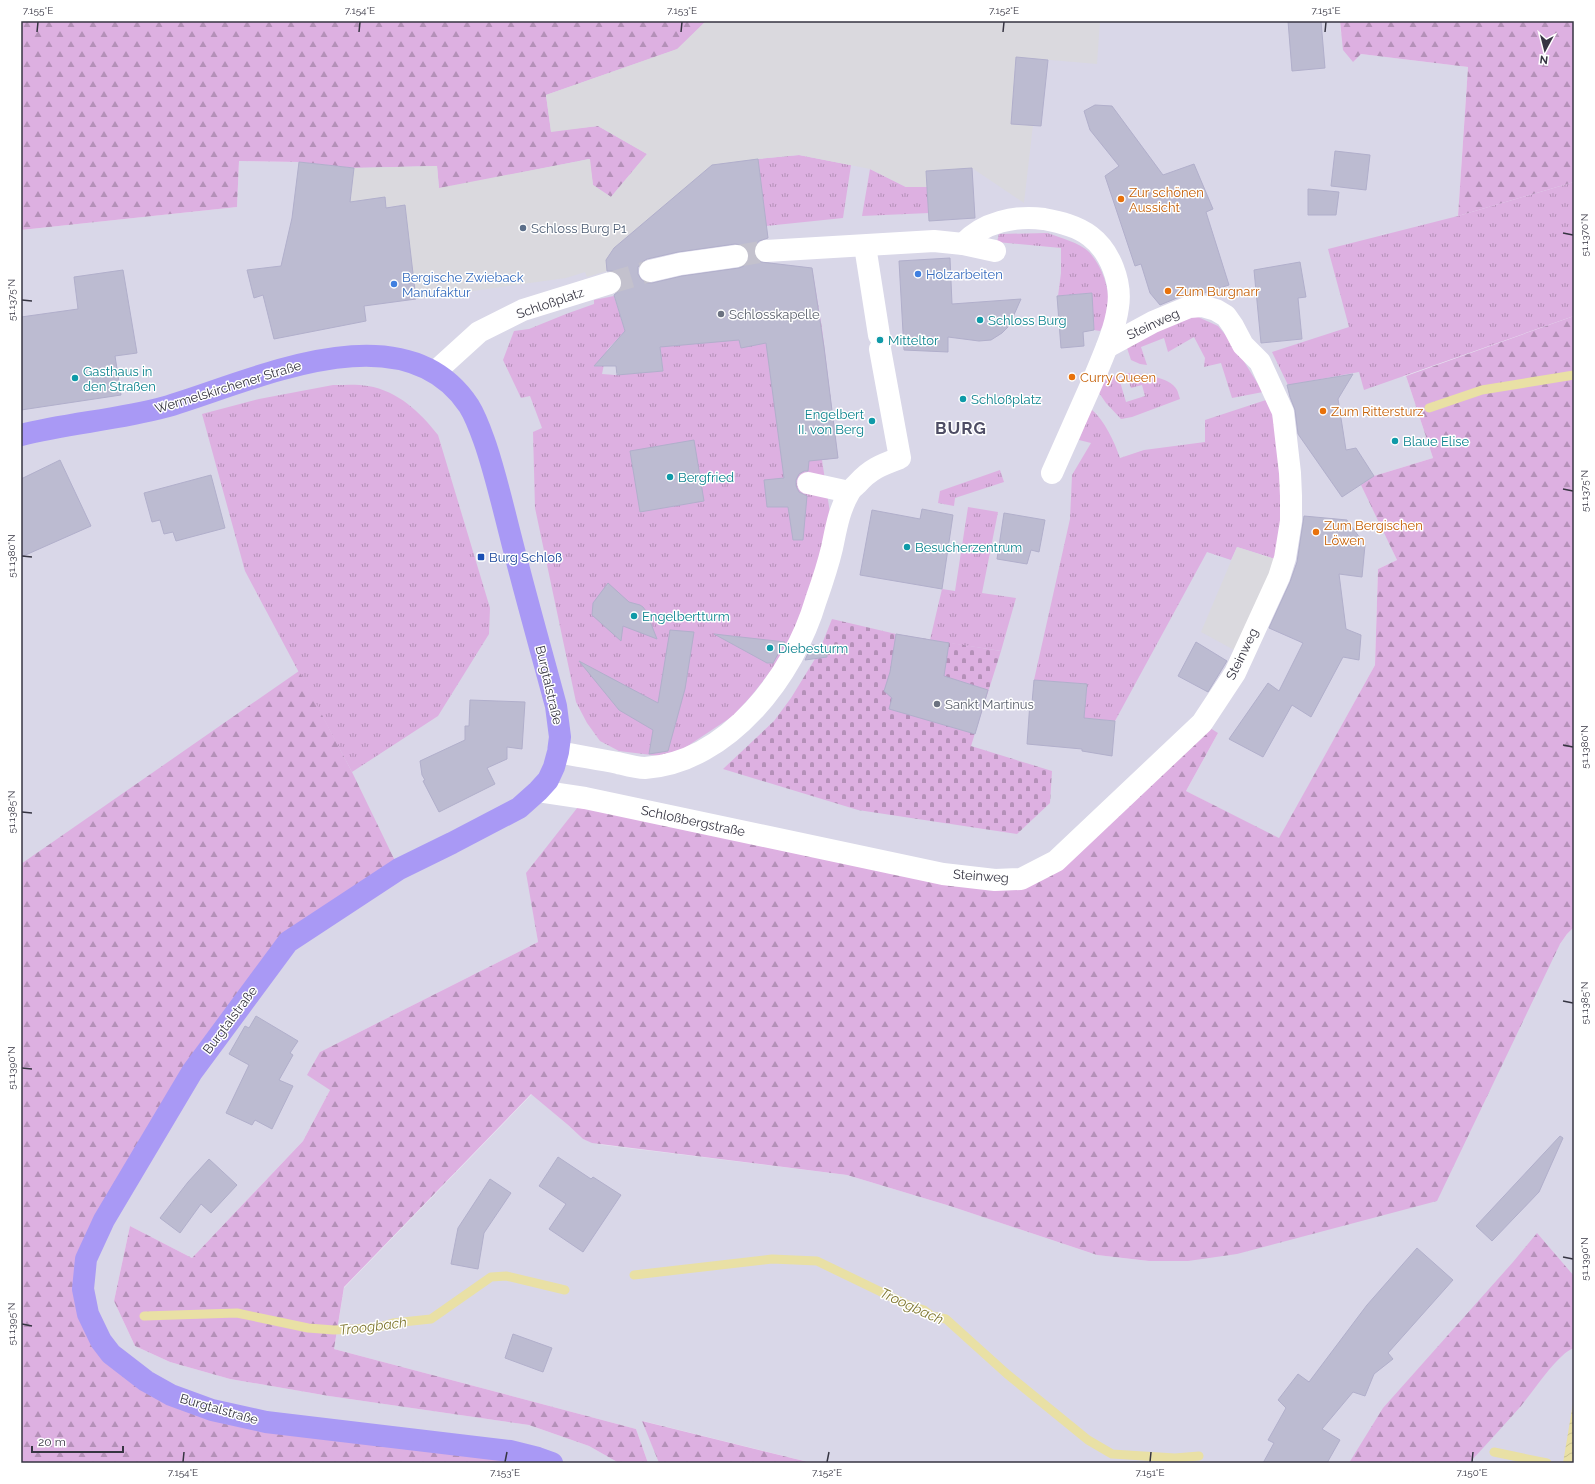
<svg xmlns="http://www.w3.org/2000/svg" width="1595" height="1484" font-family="Raleway,sans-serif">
<defs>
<pattern id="grass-tufts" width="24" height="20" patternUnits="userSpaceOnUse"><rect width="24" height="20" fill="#ddb0e1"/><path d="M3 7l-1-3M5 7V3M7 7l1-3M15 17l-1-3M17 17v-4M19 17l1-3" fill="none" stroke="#b490b8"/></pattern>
<pattern id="forest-firs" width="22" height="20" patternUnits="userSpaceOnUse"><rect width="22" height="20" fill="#ddb0e1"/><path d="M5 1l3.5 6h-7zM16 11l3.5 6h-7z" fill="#b490b8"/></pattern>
<pattern id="cemetery-stones" width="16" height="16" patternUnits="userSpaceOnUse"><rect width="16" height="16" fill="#ddb0e1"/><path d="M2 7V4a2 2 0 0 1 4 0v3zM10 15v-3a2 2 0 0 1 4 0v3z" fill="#b490b8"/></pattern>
<pattern id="water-waves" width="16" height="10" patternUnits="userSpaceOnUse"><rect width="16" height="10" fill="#e9e0a5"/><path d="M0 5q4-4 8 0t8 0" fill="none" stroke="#c8c18f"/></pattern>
</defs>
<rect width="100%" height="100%" fill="#e6e4f0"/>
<g fill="#d9d7e8">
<path d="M 706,21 L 1340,21 L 1341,33 L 1361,54 L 1468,67 L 1458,216 L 1574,182 L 1403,377 L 1406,376 L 1433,458 L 1374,476 L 1362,485 L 1397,560 L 1378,569 L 1375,665 L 1279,839 L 1186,791 L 1218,733 L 1021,879 L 527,873 L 538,942 L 320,1052 L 330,1090 L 303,1141 L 192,1258 L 130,1226 L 114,1301 L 135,1346 L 170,1362 L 230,1379 L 329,1396 L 529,1425 L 589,1446 L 619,1463 L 552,1463 L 212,1410 L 101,1341 L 21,864 L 21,230 L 237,207 L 239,161 L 299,162 L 354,168 Z"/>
<path d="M 1574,927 L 1574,1463 L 812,1463 L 643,1421 L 659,1463 L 648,1463 L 636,1429 L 334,1349 L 344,1288 L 532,1094 L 568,1125 L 583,1139 L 603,1145 L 847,1175 L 950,1206 L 1097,1255 L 1149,1261 L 1560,944 L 1567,934 Z"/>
</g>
<g fill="url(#grass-tufts)">
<path d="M 799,155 L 851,165 L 843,218 L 766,226 L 758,159 Z"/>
<path d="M 870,169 L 906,187 L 927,187 L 929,213 L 862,216 Z"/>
<path d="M 1574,182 L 1574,316 L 1364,390 L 1359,372 L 1288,385 L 1272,352 L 1349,327 L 1328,249 L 1458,216 Z"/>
<path d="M 1047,233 C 1059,237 1080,243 1089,252 C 1104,268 1114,299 1106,320 C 1105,323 1102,327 1100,331 L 1094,330 L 1091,293 L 1058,296 L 1061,273 L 1061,248 L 997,242 L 999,234 Z"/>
<path d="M 768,264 L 812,268 L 822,328 L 838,458 L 822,460 L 830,513 L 825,546 L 790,647 L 752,695 L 733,716 L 683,749 L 660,756 L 619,751 L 600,741 L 587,723 L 576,702 L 535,508 L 533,432 L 542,428 L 530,396 L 521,398 L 503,360 L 514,331 L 529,329 L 566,314 L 594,304 L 594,300 L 614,296 L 625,331 L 607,350 L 602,374 L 615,375 L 663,371 L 660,344 Z"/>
<path d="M 1198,317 L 1218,326 L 1233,344 L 1263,392 L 1232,398 L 1221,363 L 1204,367 L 1205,358 L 1194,337 L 1168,352 L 1164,338 L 1141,347 L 1147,365 L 1140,364 L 1131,360 L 1126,345 L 1188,318 Z"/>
<path d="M 1126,373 C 1139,374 1170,376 1177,390 C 1178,392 1179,396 1180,399 L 1132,417 L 1121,419 L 1106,403 L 1097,390 L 1102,379 L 1118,375 L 1126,402 L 1145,396 L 1142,385 L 1131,388 Z"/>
<path d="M 333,385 C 344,385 357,384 368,386 C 398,391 420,412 438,435 L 490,608 L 489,634 L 438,716 L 352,772 L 245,571 L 202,414 L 259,399 Z"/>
<path d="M 1269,399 L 1285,477 L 1278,560 L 1237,547 L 1231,560 L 1207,552 L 1115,721 L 1084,718 L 1087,684 L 1034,680 L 1070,519 L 1072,475 L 1091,443 L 1079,440 L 1091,409 C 1105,421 1114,441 1120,458 L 1144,450 L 1205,442 L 1205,420 Z"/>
<path d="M 1000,470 L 1004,482 L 955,498 L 954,506 L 938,503 L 940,491 Z"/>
<path d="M 968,507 L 998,512 L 982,593 L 1016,598 L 1001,651 L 930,640 L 942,589 L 955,591 Z"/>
</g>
<g fill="url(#forest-firs)">
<path d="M 21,21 L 706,21 L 678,49 L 546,95 L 551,131 L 598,126 L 647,154 L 611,197 L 593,185 L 589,159 L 439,189 L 437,166 L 354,168 L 299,162 L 239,161 L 237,207 L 21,230 Z"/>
<path d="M 1340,21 L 1574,21 L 1574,182 L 1458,216 L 1468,67 L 1361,54 L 1353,62 L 1343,50 Z"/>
<path d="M 1574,316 L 1574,927 L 1567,934 L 1560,944 L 1437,1201 L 1237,1254 L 1188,1261 L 1149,1261 L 1097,1255 L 950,1206 L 847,1175 L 592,1143 L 583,1139 L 568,1125 L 531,1094 L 344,1287 L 334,1349 L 636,1429 L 648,1463 L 619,1463 L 589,1446 L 529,1425 L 329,1396 L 230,1379 L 170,1362 L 135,1346 L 114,1301 L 130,1226 L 192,1258 L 303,1141 L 330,1090 L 307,1075 L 320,1052 L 538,942 L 526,873 L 585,798 L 1021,879 L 1202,723 L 1218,733 L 1186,791 L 1279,838 L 1375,665 L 1378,569 L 1397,560 L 1361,485 L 1374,476 L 1433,458 L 1406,376 Z"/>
<path d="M 299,671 L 352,772 L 399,869 L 288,942 L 192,1072 L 86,1259 L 101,1341 L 171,1395 L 552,1463 L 21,1463 L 21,864 Z"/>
<path d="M 1537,1233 L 1574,1276 L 1574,1348 C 1558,1353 1533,1392 1521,1406 C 1504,1425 1487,1444 1469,1463 L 1349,1463 L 1383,1408 L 1513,1262 Z"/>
<path d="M 642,1421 L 812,1463 L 659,1463 Z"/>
</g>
<path fill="url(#cemetery-stones)" d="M 832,619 L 896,634 L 1001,651 L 971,746 L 1052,771 L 1050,803 L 1017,834 L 858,810 L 723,769 L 774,721 L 791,698 L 818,654 Z"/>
<g fill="#dad9de">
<path d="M 706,21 L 1100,21 L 1097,64 L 1016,57 L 1011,123 L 1033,125 L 1024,203 L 972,168 L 926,171 L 927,187 L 906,187 L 870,169 L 799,155 L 758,159 L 712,165 L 614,248 L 606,260 L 607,271 L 587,277 L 585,272 L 566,278 L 416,299 L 405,205 L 386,207 L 385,197 L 350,202 L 354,168 L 437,166 L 439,188 L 590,159 L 593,185 L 611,197 L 647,154 L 598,126 L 551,132 L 546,95 L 677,49 Z"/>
<path d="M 1237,547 L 1278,560 L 1234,650 L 1201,632 Z"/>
</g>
<path fill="url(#water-waves)" d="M 1574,1397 L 1574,1463 L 1563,1463 Z"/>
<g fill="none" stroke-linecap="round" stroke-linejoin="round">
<g stroke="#e9e0a5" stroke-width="9">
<path d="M 1429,408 L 1482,390 L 1574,375"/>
<path d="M 634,1275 L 772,1259 L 817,1261 L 908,1305 L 924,1310 L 932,1316 L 946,1319 L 1007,1374 L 1088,1440 L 1112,1454 L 1175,1458 L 1199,1456"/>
<path d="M 144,1316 L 237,1313 L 308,1328 L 334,1330 L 376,1328 L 393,1323 L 431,1319 L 491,1277 L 506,1276 L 565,1290"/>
<path d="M 1494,1452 L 1547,1463"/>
</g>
</g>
<g fill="#bcbbd1" stroke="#b1afcb" fill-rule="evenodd">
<path d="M 1288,21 L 1321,21 L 1325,68 L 1292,71 Z"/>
<path d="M 1016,57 L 1048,60 L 1041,126 L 1011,124 Z"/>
<path d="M 1095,105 L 1112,106 L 1163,175 L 1194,164 L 1213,209 L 1206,212 L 1229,285 L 1201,294 L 1184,295 L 1160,305 L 1150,293 L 1141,264 L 1135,266 L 1105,176 L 1119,166 L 1090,130 L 1084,111 Z"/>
<path d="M 1335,151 L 1370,155 L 1366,190 L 1331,186 Z"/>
<path d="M 758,159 L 768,238 L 759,241 L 755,246 L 754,252 L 756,258 L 761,262 L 812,268 L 824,347 L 838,458 L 809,461 L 808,471 L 804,471 L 799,474 L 796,480 L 796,486 L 799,492 L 807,496 L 803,540 L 793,540 L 788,507 L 767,507 L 764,480 L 784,478 L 766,343 L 741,348 L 739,340 L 660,347 L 663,371 L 617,375 L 616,366 L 594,366 L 625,331 L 614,295 L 619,291 L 622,286 L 622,280 L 618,274 L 613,271 L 607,271 L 606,260 L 614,248 L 712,165 ZM 735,244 L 742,245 L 747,249 L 749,254 L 748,261 L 744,266 L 739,268 L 682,276 L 652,283 L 646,283 L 641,279 L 638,274 L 638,267 L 642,262 L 647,259 L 678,252 Z"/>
<path d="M 299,162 L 354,168 L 350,202 L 385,197 L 386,208 L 405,205 L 416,299 L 364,306 L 366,321 L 274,339 L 263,295 L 254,298 L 247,270 L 281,266 L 292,218 Z"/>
<path d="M 972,168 L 975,218 L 929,221 L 926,171 Z"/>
<path d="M 1308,189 L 1339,192 L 1336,215 L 1308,215 Z"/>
<path d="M 950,258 L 952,304 L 1021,299 L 1009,326 L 1002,333 L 991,340 L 979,341 L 948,337 L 948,352 L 904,350 L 899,261 Z"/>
<path d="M 1300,262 L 1306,297 L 1298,298 L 1302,339 L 1261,343 L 1254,270 Z"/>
<path d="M 123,270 L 137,353 L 115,356 L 121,395 L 21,410 L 21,317 L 78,309 L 74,277 Z"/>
<path d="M 1092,293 L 1094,330 L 1083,332 L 1084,346 L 1061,348 L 1057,296 Z"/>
<path d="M 1353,374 L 1338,399 L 1346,450 L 1356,448 L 1374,476 L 1342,497 L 1298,434 L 1295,410 L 1290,397 L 1287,385 Z"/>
<path d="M 694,440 L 704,501 L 640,512 L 630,451 Z"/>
<path d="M 60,460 L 91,526 L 21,557 L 21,479 Z"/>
<path d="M 211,475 L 225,528 L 176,541 L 173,532 L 164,534 L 160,520 L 152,522 L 144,493 Z"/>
<path d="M 922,509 L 953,515 L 942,589 L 860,575 L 872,510 L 920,519 Z"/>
<path d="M 1004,513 L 1045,520 L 1039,552 L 1031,550 L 1027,564 L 997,559 Z"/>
<path d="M 1304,516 L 1347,520 L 1365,545 L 1362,577 L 1339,574 L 1346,629 L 1361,635 L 1359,660 L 1343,657 L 1311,717 L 1292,705 L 1263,757 L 1229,739 L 1268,683 L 1279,691 L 1303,643 L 1269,628 L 1290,582 L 1297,562 Z"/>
<path d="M 608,583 L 629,602 L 640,605 L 643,607 L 646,611 L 657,639 L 623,626 L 621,641 L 592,615 L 593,603 Z"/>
<path d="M 670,630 L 694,632 L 685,689 L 668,751 L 649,754 L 653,730 L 619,710 L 579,661 L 658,703 Z"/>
<path d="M 714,634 L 785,642 L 773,663 L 767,663 Z"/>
<path d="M 896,634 L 949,643 L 944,676 L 988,690 L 975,734 L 889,709 L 892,698 L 884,691 L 890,672 Z"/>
<path d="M 1196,642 L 1227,661 L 1208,692 L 1178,676 Z"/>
<path d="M 812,645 L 827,646 L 827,657 L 805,660 Z"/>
<path d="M 1034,680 L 1087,684 L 1084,718 L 1115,721 L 1112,756 L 1082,751 L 1082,749 L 1027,744 L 1030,702 L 1032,703 Z"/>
<path d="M 470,700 L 525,702 L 522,749 L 507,747 L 507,759 L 487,768 L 495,784 L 439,812 L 423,781 L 425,780 L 422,775 L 420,761 L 465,740 L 465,726 L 469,726 Z"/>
<path d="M 256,1016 L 298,1041 L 290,1053 L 293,1055 L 279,1080 L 293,1086 L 272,1129 L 255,1120 L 252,1125 L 226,1113 L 249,1065 L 229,1054 L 245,1026 L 249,1028 Z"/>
<path d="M 1560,1136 L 1563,1138 L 1539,1192 L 1492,1241 L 1476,1226 Z"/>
<path d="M 558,1157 L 591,1179 L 593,1177 L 621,1195 L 583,1252 L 549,1229 L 566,1204 L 539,1186 Z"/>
<path d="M 209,1159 L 237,1185 L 211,1213 L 201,1204 L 180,1233 L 160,1218 L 188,1182 Z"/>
<path d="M 490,1179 L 511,1193 L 484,1233 L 478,1269 L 451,1264 L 458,1228 Z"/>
<path d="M 1417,1248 L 1453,1280 L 1388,1353 L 1393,1359 L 1374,1374 L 1365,1396 L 1353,1392 L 1322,1429 L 1340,1440 L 1327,1463 L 1263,1463 L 1274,1443 L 1268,1440 L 1286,1408 L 1278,1400 L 1298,1374 L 1309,1382 L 1367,1305 Z"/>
<path d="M 513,1334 L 552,1348 L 543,1372 L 505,1358 Z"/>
</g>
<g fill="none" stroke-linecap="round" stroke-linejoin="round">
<g stroke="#c3c1cd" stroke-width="22" stroke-dasharray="22 11" stroke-linecap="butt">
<path d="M 737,256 L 766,251"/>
<path d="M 610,283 L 650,271"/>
</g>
<g stroke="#fff" stroke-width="22">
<path d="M 963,244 C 983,222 1016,215 1044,219 C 1060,222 1077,226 1090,236 C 1110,251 1122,282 1118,307 C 1115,330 1104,354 1095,376 C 1081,408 1066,441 1052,473"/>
<path d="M 865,246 L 879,335"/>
<path d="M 766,251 L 934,241 L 963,244 L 995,251"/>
<path d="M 650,271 L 680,264 L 737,256"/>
<path d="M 435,372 L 479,332 L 523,310 L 610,283"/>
<path d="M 808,483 L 849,492"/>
<path d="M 558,752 C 578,756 598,759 618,763 C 626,765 636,768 645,768 C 729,762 794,675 816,600 C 822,583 828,565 832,548 C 836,529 839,510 849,493 C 850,490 854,487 857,484 C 870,469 881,465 900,458 L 880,349"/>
<path d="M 538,791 L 585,798 L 943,874 L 995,880 L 1021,879 L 1056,861 L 1202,723 L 1235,673 L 1279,577 L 1285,558 L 1291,521 L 1291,496 L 1290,473 L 1283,412 L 1260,362 L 1243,345 L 1233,326 L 1226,316 L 1216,310 L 1202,306 L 1189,307 L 1153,322 L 1107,347"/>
</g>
<path stroke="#a999f5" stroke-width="22" d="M 21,435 C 68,423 117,420 165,407 C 251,382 403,306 469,406 C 477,419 481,432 486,446 C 496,476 503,507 511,538 C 525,594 541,650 556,706 L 560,737 L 558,752 L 554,767 L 548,780 L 538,791 L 519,808 L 452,843 L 399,869 L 288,942 L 192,1072 L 104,1220 L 86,1259 L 83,1289 L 88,1314 L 101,1341 L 111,1354 L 146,1381 L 171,1395 L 212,1410 L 266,1422 L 510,1451 L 538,1458 L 552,1463"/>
</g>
<path fill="none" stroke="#363542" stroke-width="1.5" d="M 37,32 L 38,22M 359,32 L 360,22M 681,32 L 682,22M 1003,32 L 1004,22M 1325,32 L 1326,22M 1563,233 L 1573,235M 22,300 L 32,301M 1563,489 L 1573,491M 22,556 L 32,557M 1563,745 L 1573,747M 22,812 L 32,813M 1563,1001 L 1573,1003M 22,1068 L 32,1069M 1563,1257 L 1573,1259M 22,1324 L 32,1326M 183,1462 L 184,1452M 505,1462 L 507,1452M 827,1462 L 829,1452M 1150,1462 L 1151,1452M 1472,1462 L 1473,1452"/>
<g fill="#e8710a" stroke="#fff" stroke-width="1.5">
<circle cx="1121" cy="199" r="4"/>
<circle cx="1168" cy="291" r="4"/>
<circle cx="1072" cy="377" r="4"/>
<circle cx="1323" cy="411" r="4"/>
<circle cx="1316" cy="532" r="4"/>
</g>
<circle fill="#5c6f8a" stroke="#fff" stroke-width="1.5" cx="523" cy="228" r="4"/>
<g fill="#3f7fe0" stroke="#fff" stroke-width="1.5">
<circle cx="918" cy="274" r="4"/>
<circle cx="394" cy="284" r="4"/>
</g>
<g fill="#6b7280" stroke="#fff" stroke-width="1.5">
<circle cx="721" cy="314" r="4"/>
<circle cx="937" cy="704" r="4"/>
</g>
<g fill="#0f9aa8" stroke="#fff" stroke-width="1.5">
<circle cx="980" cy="320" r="4"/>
<circle cx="880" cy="340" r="4"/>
<circle cx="75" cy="378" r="4"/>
<circle cx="963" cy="399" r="4"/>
<circle cx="872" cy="421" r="4"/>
<circle cx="1395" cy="441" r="4"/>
<circle cx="670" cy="477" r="4"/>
<circle cx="907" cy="547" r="4"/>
<circle cx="634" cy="616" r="4"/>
<circle cx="770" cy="648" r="4"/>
</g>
<rect fill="#1a4fb4" stroke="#fff" stroke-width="1.5" x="477" y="553" width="8" height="8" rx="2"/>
<g text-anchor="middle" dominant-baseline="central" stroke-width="3" stroke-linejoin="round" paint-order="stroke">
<g font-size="13" fill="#c56008" stroke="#fff" text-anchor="start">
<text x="1129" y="192">Zur schönen<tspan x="1129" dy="15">Aussicht</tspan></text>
<text x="1176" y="291">Zum Burgnarr</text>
<text x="1080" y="377">Curry Queen</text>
<text x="1331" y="411">Zum Rittersturz</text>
<text x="1324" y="525">Zum Bergischen<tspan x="1324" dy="15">Löwen</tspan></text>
</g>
<g font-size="13" fill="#4e5e75" stroke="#fff" text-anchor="start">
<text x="531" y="228">Schloss Burg P1</text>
</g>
<g font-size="13" fill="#366cbe" stroke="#fff" text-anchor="start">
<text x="926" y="274">Holzarbeiten</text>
<text x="402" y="277">Bergische Zwieback<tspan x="402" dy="15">Manufaktur</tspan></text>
</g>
<g font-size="13" fill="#363542" stroke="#fff">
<text transform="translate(550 303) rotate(-19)">Schloßplatz</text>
<text transform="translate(1153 324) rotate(-25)">Steinweg</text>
<text transform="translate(228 387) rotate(-17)">Wermelskirchener Straße</text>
<text transform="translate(1242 654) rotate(-64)">Steinweg</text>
<text transform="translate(549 685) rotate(77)">Burgtalstraße</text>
<text transform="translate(693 821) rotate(12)">Schloßbergstraße</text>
<text transform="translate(981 876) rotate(4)">Steinweg</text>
<text transform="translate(230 1020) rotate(-53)">Burgtalstraße</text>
<text transform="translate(219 1409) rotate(16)">Burgtalstraße</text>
</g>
<g font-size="13" fill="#5b616d" stroke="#fff" text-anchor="start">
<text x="729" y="314">Schlosskapelle</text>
<text x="945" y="704">Sankt Martinus</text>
</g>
<g font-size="13" fill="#0d838f" stroke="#fff" text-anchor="start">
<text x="988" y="320">Schloss Burg</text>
<text x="888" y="340">Mitteltor</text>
<text x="83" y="371">Gasthaus in<tspan x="83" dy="15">den Straßen</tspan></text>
<text x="971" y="399">Schloßplatz</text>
<text x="864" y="414" text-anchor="end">Engelbert<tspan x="864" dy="15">II. von Berg</tspan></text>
<text x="1403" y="441">Blaue Elise</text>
<text x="678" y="477">Bergfried</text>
<text x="915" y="547">Besucherzentrum</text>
<text x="642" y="616">Engelbertturm</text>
<text x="778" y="648">Diebesturm</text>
</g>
<g font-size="13" fill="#164399" stroke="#fff" text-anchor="start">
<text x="489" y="557">Burg Schloß</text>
</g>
<g font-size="14" font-style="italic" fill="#7e762f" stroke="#fff">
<text transform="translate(912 1306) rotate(25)">Troogbach</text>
<text transform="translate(373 1326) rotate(-7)">Troogbach</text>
</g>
<g font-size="17" font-weight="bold" letter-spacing="1" fill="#4e4d64" stroke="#fff">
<text x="961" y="428">BURG</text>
</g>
</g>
<rect width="1595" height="1484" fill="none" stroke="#ffffff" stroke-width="44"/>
<g transform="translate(1545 50) rotate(187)" stroke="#ffffff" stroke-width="3" paint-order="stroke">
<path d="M0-3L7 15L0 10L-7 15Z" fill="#363542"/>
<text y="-6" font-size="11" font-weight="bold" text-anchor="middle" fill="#363542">N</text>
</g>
<path d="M32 1446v6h91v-6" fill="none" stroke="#363542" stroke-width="2"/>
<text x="38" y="1446" font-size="12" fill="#363542" stroke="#ffffff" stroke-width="3" paint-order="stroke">20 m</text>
<rect x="22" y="22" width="1551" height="1440" fill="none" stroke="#363542" stroke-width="1.5"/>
<g font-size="10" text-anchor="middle" fill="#363542">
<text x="38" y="14">7.155°E</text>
<text x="360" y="14">7.154°E</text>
<text x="682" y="14">7.153°E</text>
<text x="1004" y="14">7.152°E</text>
<text x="1326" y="14">7.151°E</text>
<text transform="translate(1584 235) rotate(-90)" y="4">51.1370°N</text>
<text transform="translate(11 300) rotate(-90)" y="4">51.1375°N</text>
<text transform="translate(1584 491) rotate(-90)" y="4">51.1375°N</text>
<text transform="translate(11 556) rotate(-90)" y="4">51.1380°N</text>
<text transform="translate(1584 747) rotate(-90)" y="4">51.1380°N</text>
<text transform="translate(11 812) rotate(-90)" y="4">51.1385°N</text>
<text transform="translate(1584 1003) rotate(-90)" y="4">51.1385°N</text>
<text transform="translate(11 1068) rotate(-90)" y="4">51.1390°N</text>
<text transform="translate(1584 1259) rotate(-90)" y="4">51.1390°N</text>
<text transform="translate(11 1324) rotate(-90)" y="4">51.1395°N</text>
<text x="183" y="1476">7.154°E</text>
<text x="505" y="1476">7.153°E</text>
<text x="827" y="1476">7.152°E</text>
<text x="1150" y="1476">7.151°E</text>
<text x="1472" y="1476">7.150°E</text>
</g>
</svg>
